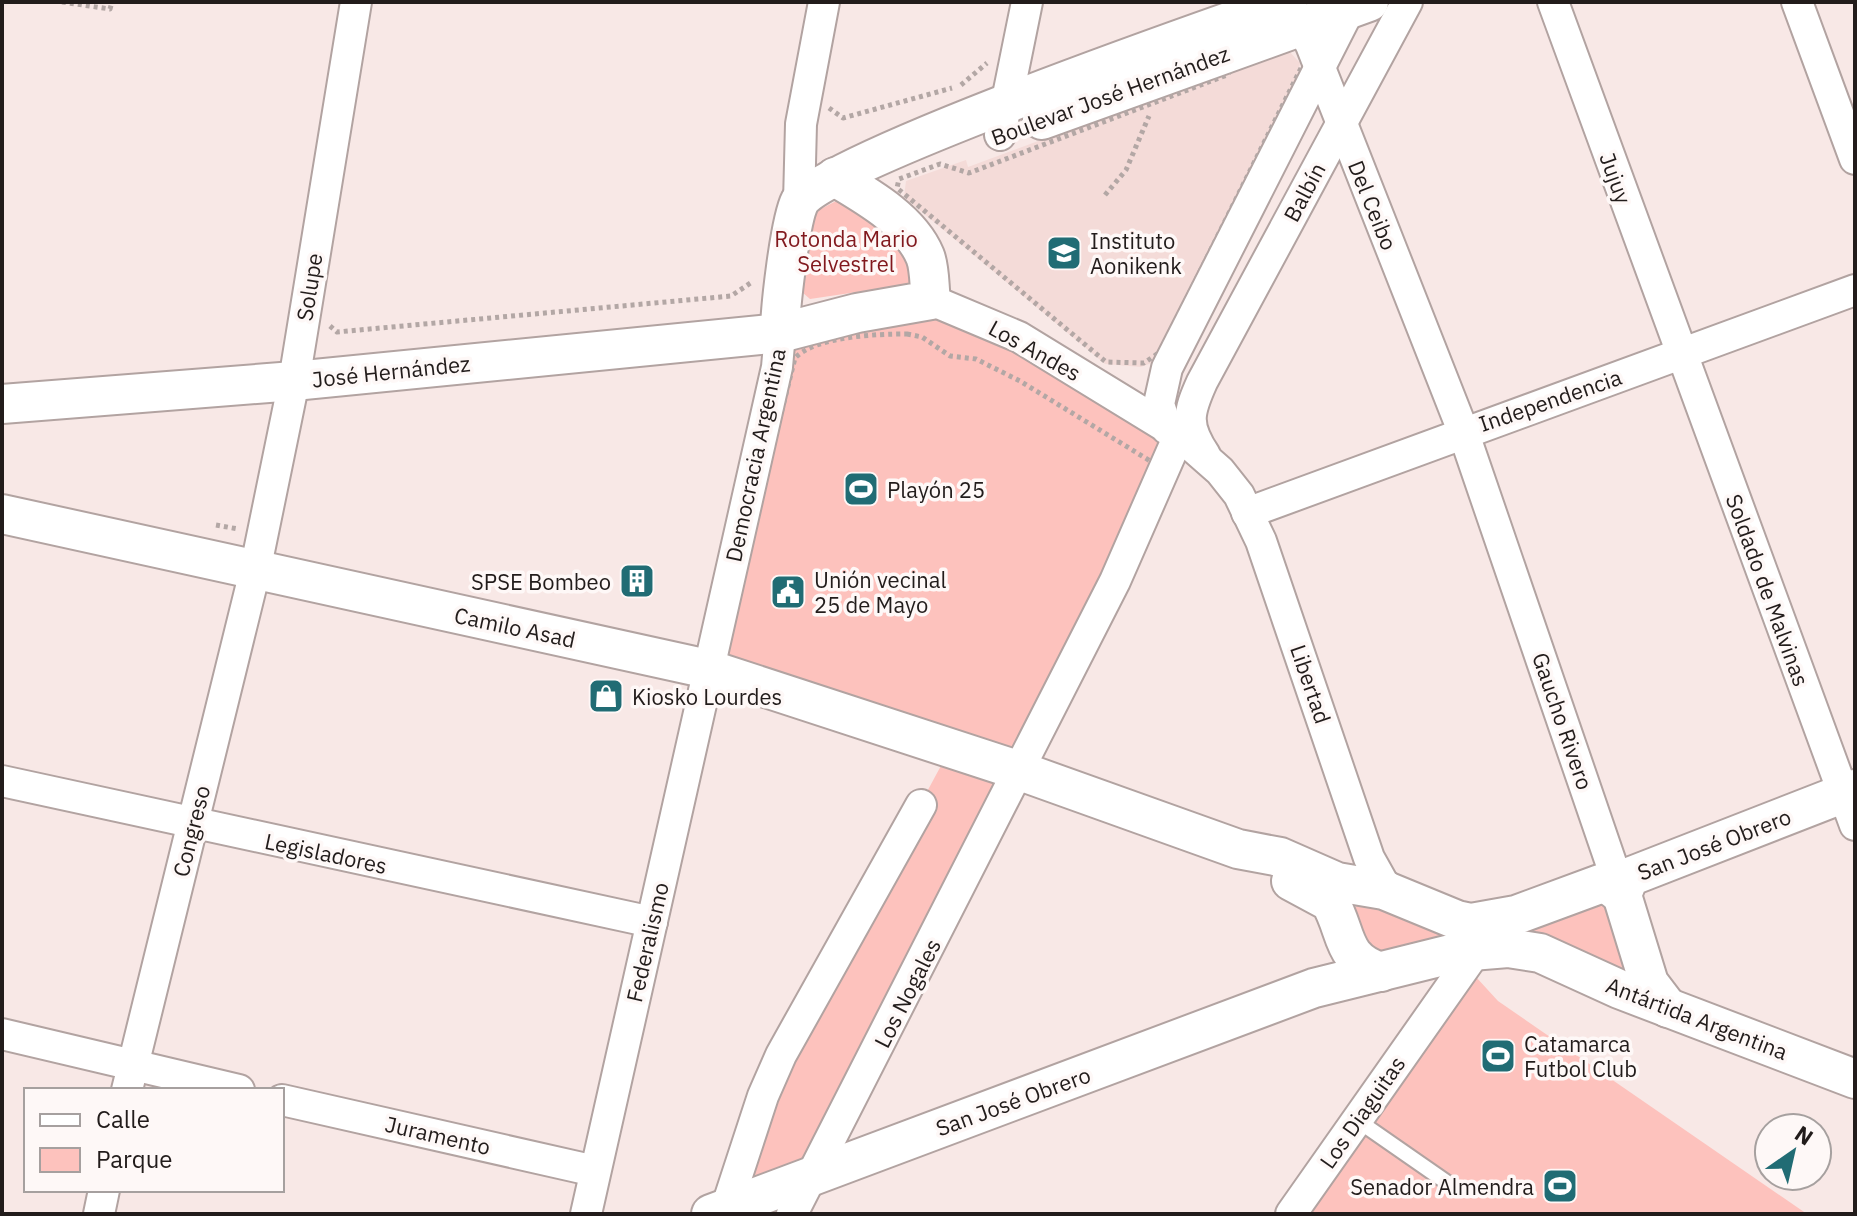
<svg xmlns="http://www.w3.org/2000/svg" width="1857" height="1216" font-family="'IBM Plex Sans',sans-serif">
<rect width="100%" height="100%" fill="#f8e8e6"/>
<path fill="#f4dbd8" d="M 1287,49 L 1300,63 L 1295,84 L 1154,362 L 1141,367 L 1105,364 L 904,197 L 906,181 L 966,160 L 968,167 Z"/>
<g fill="#fdc2bd">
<path d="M 844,197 L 856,205 L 907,254 L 911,284 L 810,299 L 794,285 L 809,215 Z"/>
<path d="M 931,300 L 1179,435 L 792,1214 L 711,1214 L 763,1096 L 950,749 L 708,669 L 780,333 Z"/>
<path d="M 1603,895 L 1631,951 L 1625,977 L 1553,947 L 1371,960 L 1350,915 L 1360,900 L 1436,923 Z"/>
<path d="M 1476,977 L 1498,1001 L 1807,1214 L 1306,1214 Z"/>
</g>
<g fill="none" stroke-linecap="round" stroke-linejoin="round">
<defs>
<path id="service" d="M 1357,1120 L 1452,1186"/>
<g id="minor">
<path d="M 1553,2 L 1855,825"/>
<path d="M 1797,2 L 1855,159"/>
<path d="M 1290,11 L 1296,15 L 1311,45 L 1463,431 L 1622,895"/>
<path d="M 1000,135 L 1027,2"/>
<path d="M 799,202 L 801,124 L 824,2"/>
<path d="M 931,300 L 1019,337 L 1179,435 L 1220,471 L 1239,495 L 1261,541 L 1369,858 L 1383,883 L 1398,897"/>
<path d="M 1167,429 L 1159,404 L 1167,368 L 1353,2"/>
<path d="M 1205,455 C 1185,425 1188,413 1202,382 L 1407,2"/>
<path d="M 1247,513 L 1855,290"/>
<path d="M 2,781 L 652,922"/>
<path d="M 2,1034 L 239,1090"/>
<path d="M 127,1090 L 255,571 L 294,381 L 356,2"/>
<path d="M 282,1100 L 595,1171"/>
<path d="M 726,1209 L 763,1096 L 781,1055 L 921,805"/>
<path d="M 99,1214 L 104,1190"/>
<path d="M 586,1214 L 777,367 L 780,333"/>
<path d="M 792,1214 L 1115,581 L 1179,435"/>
<path d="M 1291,1214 L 1476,951"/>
</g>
<g id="tertiary">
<path d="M 1042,120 L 1369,2"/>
<path d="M 780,333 C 780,309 790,220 800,201 C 820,164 1219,25 1285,2"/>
<path d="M 2,404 L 294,381 L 780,333 L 857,313 L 931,300 C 929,286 930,268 925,256 C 910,220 867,196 835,177"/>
<path d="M 2,514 L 708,669 L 1020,771 L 1238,849 L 1280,857 L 1337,882 L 1384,890 L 1457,920 L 1471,923 L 1516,915 L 1600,884 L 1610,886 L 1622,895"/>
<path d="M 1291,881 L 1330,902 C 1348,933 1340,959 1381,972"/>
<path d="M 1668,1008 L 1649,983 L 1622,895 L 1629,877 L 1855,789"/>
<path d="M 711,1214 L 1314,988 L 1459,952 L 1508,948 L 1540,953 L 1619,989 L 1855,1079"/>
</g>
</defs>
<use href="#service" stroke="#b2a3a1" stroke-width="18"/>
<use href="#minor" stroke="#b2a3a1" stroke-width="34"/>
<use href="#tertiary" stroke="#b2a3a1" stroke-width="42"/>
<g stroke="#b3a7a5" stroke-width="5" stroke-dasharray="4 4" stroke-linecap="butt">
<path d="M 62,2 L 110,9 L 112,2"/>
<path d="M 1288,36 L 1303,49 L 1305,60 L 1160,352 L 1144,363 L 1106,362 L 897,188 L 899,179 L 940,164 L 969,173 L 1227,75 L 1244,53 Z"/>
<path d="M 961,85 L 987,63"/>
<path d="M 829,108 L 843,118 L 952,88"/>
<path d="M 1105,195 L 1126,170 L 1149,116"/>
<path d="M 330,326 L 337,332 L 731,296 L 752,282"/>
<path d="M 907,334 L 922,337 L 950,356 L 976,359 L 1020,381 L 1160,467 L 1112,577 L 1025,755 L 1007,762 L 738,673 L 722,647 L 795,358 C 816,336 877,334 907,334 Z"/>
<path d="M 216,525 L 238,529"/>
</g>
<use href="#service" stroke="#fff" stroke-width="14"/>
<use href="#minor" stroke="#fff" stroke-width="30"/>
<use href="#tertiary" stroke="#fff" stroke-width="38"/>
</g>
<defs>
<symbol id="school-square" viewBox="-11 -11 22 22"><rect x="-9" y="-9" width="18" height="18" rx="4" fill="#216c74" stroke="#fef8f7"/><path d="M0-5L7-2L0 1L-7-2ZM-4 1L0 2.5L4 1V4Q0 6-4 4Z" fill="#fff"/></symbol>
<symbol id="stadium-square" viewBox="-11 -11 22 22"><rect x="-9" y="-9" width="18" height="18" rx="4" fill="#216c74" stroke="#fef8f7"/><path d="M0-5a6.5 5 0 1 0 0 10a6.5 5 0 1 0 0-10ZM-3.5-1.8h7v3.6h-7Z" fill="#fff"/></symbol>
<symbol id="building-square" viewBox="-11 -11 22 22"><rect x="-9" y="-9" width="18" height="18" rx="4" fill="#216c74" stroke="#fef8f7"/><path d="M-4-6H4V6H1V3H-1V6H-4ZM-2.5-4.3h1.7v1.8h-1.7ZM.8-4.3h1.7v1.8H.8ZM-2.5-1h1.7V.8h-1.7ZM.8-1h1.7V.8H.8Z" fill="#fff"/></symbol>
<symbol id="civic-square" viewBox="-11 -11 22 22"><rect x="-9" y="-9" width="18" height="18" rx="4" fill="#216c74" stroke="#fef8f7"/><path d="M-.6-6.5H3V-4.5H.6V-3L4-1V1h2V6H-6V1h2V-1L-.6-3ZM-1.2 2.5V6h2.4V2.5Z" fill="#fff"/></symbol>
<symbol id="shop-square" viewBox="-11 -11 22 22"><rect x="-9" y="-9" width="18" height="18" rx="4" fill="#216c74" stroke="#fef8f7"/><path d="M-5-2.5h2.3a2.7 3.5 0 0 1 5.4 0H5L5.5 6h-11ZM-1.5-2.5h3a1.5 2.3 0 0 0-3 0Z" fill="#fff"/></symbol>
</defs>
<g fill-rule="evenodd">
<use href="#school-square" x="1044" y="233" width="40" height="40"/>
<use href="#stadium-square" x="841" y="469" width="40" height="40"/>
<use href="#building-square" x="617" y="561" width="40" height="40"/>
<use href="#civic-square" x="768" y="572" width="40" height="40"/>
<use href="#shop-square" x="586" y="676" width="40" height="40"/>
<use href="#stadium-square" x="1478" y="1036" width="40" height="40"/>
<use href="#stadium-square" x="1540" y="1166" width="40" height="40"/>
</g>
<g text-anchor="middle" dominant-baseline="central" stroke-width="7" stroke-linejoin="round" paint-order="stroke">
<g font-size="22" fill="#221c1b" stroke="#fef8f7">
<text transform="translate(1110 95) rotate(-20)">Boulevar José Hernández</text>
<text transform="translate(1616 178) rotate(70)">Jujuy</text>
<text transform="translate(1304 192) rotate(-62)">Balbín</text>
<text transform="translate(1373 205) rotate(68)">Del Ceibo</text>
<text transform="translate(309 287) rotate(-81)">Solupe</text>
<text transform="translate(1035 350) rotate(29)">Los Andes</text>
<text transform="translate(391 371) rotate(-6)">José Hernández</text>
<text transform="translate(1550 400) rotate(-19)">Independencia</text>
<text transform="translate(755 455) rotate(-78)">Democracia Argentina</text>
<text transform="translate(1768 590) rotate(70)">Soldado de Malvinas</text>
<text transform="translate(515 627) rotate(12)">Camilo Asad</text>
<text transform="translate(1311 684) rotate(71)">Libertad</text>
<text transform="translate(1563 721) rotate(71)">Gaucho Rivero</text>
<text transform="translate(191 831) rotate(-76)">Congreso</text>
<text transform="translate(1714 844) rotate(-21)">San José Obrero</text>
<text transform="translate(326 853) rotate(12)">Legisladores</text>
<text transform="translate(647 942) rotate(-77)">Federalismo</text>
<text transform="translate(907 993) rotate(-63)">Los Nogales</text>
<text transform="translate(1697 1018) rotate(21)">Antártida Argentina</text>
<text transform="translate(1013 1101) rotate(-20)">San José Obrero</text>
<text transform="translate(1362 1112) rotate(-55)">Los Diaguitas</text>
<text transform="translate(438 1135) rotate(13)">Juramento</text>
</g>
<g font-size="22" fill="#81181d" stroke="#fef8f7">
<text x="846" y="238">Rotonda Mario<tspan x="846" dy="25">Selvestrel</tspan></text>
</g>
<g font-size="22" fill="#221c1b" stroke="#fef8f7" text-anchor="start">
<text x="1090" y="240">Instituto<tspan x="1090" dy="25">Aonikenk</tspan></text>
<text x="887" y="489">Playón 25</text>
<text x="814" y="579">Unión vecinal<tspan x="814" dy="25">25 de Mayo</tspan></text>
<text x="611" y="581" text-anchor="end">SPSE Bombeo</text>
<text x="632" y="696">Kiosko Lourdes</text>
<text x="1524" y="1043">Catamarca<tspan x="1524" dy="25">Futbol Club</tspan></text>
<text x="1534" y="1186" text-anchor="end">Senador Almendra</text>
</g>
</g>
<rect width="1857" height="1216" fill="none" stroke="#221c1b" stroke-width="8"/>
<rect x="24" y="1088" width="260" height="104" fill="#fef8f7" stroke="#a6a09f" stroke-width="2"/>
<rect x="40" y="1114" width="40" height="12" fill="#ffffff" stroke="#a6a09f" stroke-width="2"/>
<text x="96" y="1128" font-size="24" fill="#221c1b">Calle</text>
<rect x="40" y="1148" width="40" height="24" fill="#fdc2bd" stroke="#a6a09f" stroke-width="2"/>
<text x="96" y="1168" font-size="24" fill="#221c1b">Parque</text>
<g transform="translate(1793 1152) rotate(34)"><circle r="38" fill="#fef8f7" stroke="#a6a09f" stroke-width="2"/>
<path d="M0-6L14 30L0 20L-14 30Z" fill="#216c74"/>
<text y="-12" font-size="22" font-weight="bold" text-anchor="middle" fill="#221c1b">N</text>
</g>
</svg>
